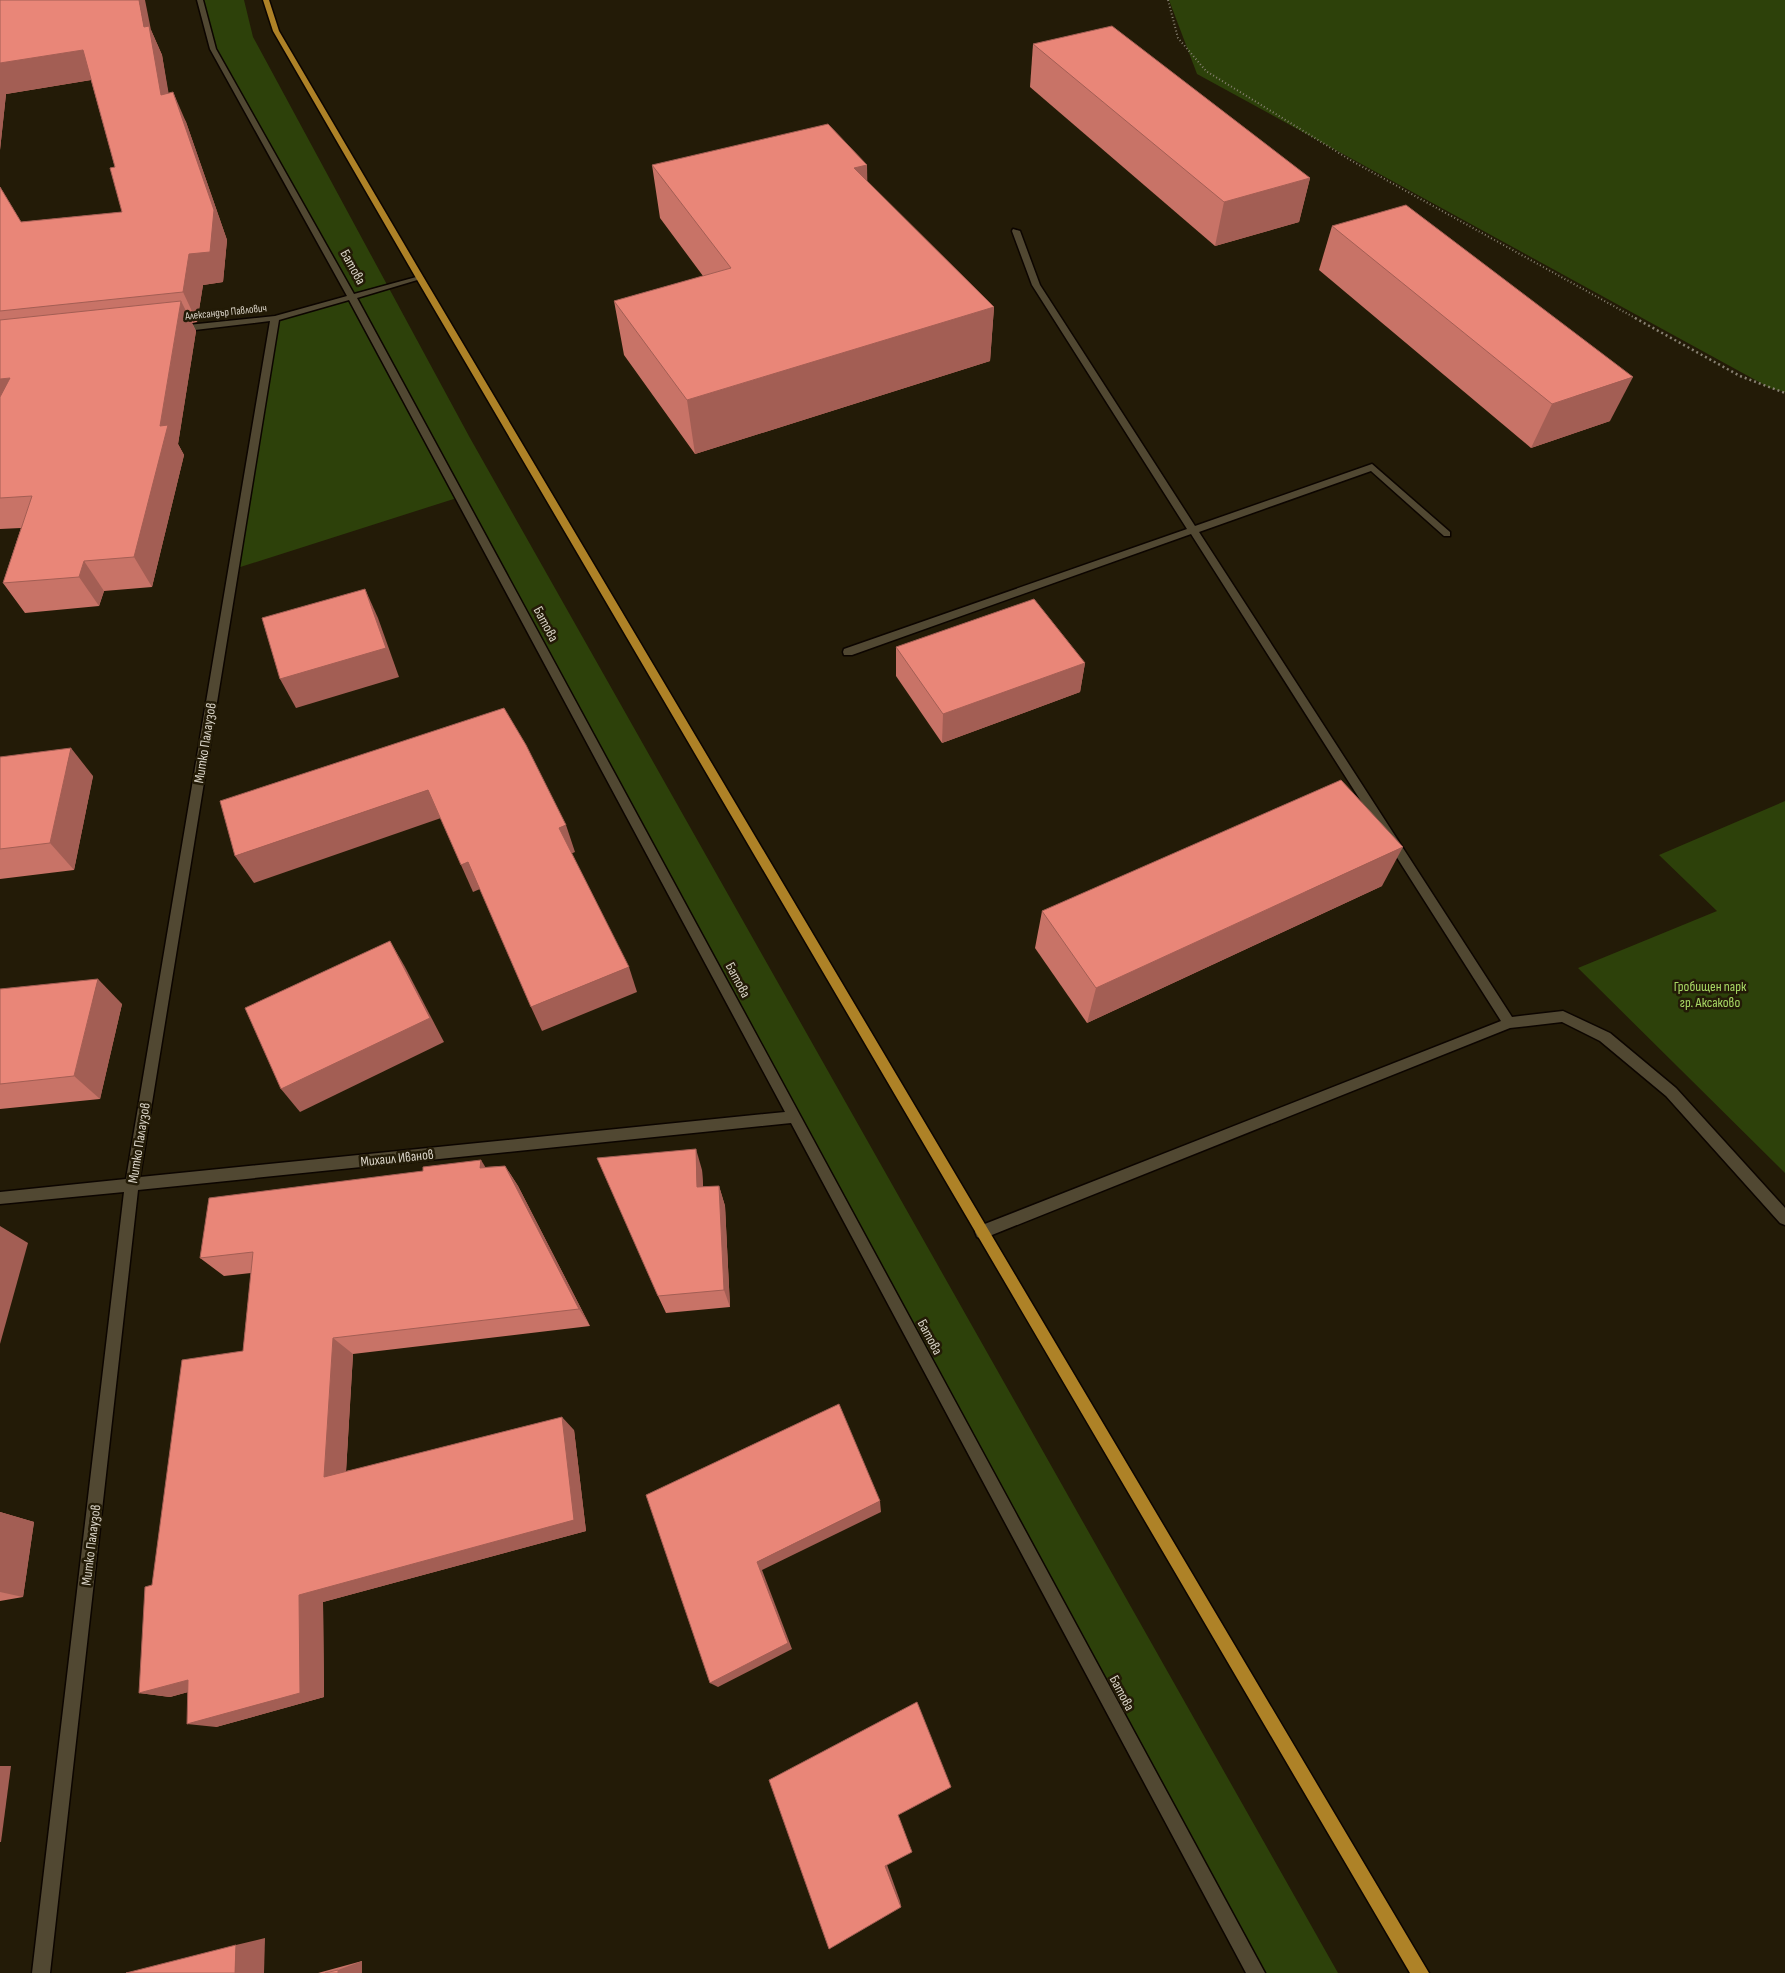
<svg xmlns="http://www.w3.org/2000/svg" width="1785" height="1973" font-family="'Sofia Sans Condensed',sans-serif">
<rect width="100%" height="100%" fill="#231b07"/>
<g fill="#2d410a">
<path d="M 200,0 L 244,0 L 253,37 L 470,438 L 1338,1973 L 1256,1973 L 460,497 L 234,569 L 275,318 L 352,297 L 213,49 Z"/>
<path d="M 1169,0 L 1785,0 L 1785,392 L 1770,388 L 1197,74 Z"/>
<path d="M 1785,801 L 1785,1173 L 1578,968 L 1717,911 L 1659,855 Z"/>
</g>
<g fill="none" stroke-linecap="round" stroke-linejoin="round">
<defs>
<g id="minor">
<path d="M 197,0 L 203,0 L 216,49 L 354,294 L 420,276 L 424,278 L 357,298 L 1265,1973 L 1246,1973 L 791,1123 L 138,1190 L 50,1973 L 32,1973 L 124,1192 L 0,1204 L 0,1192 L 126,1179 L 270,321 L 178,332 L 174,329 L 178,326 L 275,316 L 347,296 L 210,49 ZM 349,300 L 785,1112 L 140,1177 L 279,320 Z"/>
<path d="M 1013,229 L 1020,231 L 1040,285 L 1195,526 L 1372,464 L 1450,532 L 1450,536 L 1444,536 L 1371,471 L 1199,532 L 1512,1017 L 1563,1011 L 1610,1033 L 1676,1088 L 1785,1208 L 1785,1225 L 1780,1223 L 1666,1096 L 1600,1041 L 1562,1022 L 1510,1028 L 982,1239 L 977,1237 L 975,1232 L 977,1227 L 1501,1021 L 1191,534 L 852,655 L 844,655 L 843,652 L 844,649 L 1187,529 L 1032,285 L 1012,231 Z"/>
</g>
<path id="major" d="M 263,0 L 269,0 L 279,31 L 424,278 L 1429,1973 L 1410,1973 L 416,278 L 273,31 Z"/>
</defs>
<use href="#minor" stroke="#0c0500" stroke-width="3"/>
<use href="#major" stroke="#0c0500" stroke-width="3"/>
<path stroke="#878071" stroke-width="2" stroke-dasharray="1 2.5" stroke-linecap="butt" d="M 1168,0 L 1178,38 L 1206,71 L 1352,161 L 1637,319"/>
<path stroke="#878071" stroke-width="2.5" stroke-dasharray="2 3" stroke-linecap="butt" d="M 1635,318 L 1740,376 L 1785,393"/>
<use href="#minor" fill="#514832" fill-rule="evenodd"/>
<use href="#major" fill="#ae8227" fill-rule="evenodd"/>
</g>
<g fill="#c87367">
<path d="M 0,0 L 151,30 L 162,55 L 168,93 L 186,122 L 227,240 L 223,282 L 203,285 L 197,322 L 192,323 L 196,331 L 178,444 L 184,455 L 152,587 L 104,591 L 99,606 L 25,613 L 3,583 L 21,528 L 0,529 L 0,187 L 21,222 L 122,212 L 115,167 L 91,80 L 6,94 L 0,150 Z"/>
<path d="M 1033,44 L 1310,178 L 1299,222 L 1215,246 L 1030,87 Z"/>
<path d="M 652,165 L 867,165 L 867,182 L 994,307 L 990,361 L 695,454 L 624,355 L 614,301 L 703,276 L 660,218 Z"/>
<path d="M 1332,226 L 1610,421 L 1531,448 L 1319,270 Z"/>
<path d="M 896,647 L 1085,663 L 1080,692 L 942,743 L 896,676 Z"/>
<path d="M 0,757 L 93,776 L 74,870 L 0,879 Z"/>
<path d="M 1382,886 L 1087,1023 L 1035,948 L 1042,911 Z"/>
<path d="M 0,989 L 122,1004 L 100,1099 L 0,1109 Z"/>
<path d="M 505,1166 L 518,1186 L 590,1326 L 353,1354 L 346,1471 L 574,1430 L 586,1531 L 323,1602 L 324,1697 L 216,1727 L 188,1692 L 170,1697 L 139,1693 L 152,1585 L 243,1351 L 251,1273 L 224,1276 L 200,1258 L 485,1167 Z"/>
<path d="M 702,1170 L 703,1187 L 719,1186 L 725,1206 L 730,1307 L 666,1313 L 658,1296 Z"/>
<path d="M 0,1512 L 34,1522 L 23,1597 L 0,1601 Z"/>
<path d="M 362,1961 L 362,1973 L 318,1973 Z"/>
</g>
<g fill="#a35e54">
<path d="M 139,0 L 145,0 L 151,30 L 162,55 L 174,124 L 161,95 L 144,27 Z"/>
<path d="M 83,50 L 97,79 L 6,94 L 0,150 L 0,63 Z"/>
<path d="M 173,92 L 186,122 L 227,240 L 223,282 L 203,285 L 197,322 L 183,292 Z"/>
<path d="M 867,165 L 868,218 L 854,168 Z"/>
<path d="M 1310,178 L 1299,222 L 1215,246 L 1224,202 Z"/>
<path d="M 181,301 L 196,331 L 178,444 L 184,455 L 152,587 L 134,557 L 160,426 Z"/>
<path d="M 994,307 L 990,361 L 695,454 L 687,400 Z"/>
<path d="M 1633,377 L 1610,421 L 1531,448 L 1552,404 Z"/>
<path d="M 10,378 L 0,411 L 0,379 Z"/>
<path d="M 84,561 L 104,591 L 99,606 L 79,577 Z"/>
<path d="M 365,589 L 378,618 L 399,677 L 296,708 L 280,679 Z"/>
<path d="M 1085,663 L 1080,692 L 942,743 L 943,714 Z"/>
<path d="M 71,748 L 93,776 L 74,870 L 50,843 Z"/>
<path d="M 428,790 L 441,818 L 254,883 L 235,856 Z"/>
<path d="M 566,825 L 575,852 L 568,855 L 559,828 Z"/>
<path d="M 1403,847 L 1382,886 L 1087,1023 L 1096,988 Z"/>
<path d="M 468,862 L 480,889 L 473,892 L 461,865 Z"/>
<path d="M 390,941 L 405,967 L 444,1042 L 300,1112 L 281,1089 Z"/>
<path d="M 629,967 L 637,992 L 542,1031 L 531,1007 Z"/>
<path d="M 98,979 L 122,1004 L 100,1099 L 74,1076 Z"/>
<path d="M 696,1149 L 702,1170 L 704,1207 L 697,1187 Z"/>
<path d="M 481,1160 L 494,1181 L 480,1168 Z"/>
<path d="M 505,1166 L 518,1186 L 590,1326 L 579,1309 Z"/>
<path d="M 719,1186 L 725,1206 L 730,1307 L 724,1290 Z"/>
<path d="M 0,1226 L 28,1243 L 0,1344 Z"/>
<path d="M 333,1338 L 353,1354 L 345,1489 L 324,1477 Z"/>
<path d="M 562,1417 L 574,1430 L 586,1531 L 323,1602 L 324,1697 L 216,1727 L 187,1724 L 299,1595 Z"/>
<path d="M 880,1501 L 881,1512 L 762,1570 L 792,1649 L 718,1687 L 710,1683 L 757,1562 Z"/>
<path d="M 0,1512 L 34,1522 L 23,1597 L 0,1592 Z"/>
<path d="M 188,1680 L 217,1684 L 170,1697 L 139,1693 Z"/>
<path d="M 0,1766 L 11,1766 L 1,1842 L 0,1842 Z"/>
<path d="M 886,1862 L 900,1901 L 901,1907 L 885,1866 Z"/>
<path d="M 265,1938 L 264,1973 L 235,1973 L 236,1945 Z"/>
<path d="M 362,1961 L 362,1973 L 338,1973 L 338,1970 Z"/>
</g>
<g fill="#e98678" stroke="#a35e54">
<path d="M 0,0 L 139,0 L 144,27 L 149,26 L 161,95 L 173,92 L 214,210 L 210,252 L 189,254 L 183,292 L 0,311 L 0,187 L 21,222 L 122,212 L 110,168 L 115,167 L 83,50 L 0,63 Z"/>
<path d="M 1112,26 L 1310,178 L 1224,202 L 1033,44 Z"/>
<path d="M 828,124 L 867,165 L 854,168 L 994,307 L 687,400 L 614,301 L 731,268 L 652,165 Z"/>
<path d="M 1406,205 L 1633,377 L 1552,404 L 1332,226 Z"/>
<path d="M 181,301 L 160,426 L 168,425 L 134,557 L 84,561 L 79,577 L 3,583 L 32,496 L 0,498 L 0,397 L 10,378 L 0,379 L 0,320 Z"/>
<path d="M 365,589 L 386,648 L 280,679 L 262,618 Z"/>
<path d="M 1034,599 L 1085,663 L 943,714 L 896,647 Z"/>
<path d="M 504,708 L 526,745 L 566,825 L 559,828 L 629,967 L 531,1007 L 468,862 L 461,865 L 428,790 L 235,856 L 220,801 Z"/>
<path d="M 71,748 L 50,843 L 0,849 L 0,757 Z"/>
<path d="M 1341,780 L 1403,847 L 1096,988 L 1042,911 Z"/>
<path d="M 390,941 L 430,1018 L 281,1089 L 245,1008 Z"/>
<path d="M 98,979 L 74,1076 L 0,1084 L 0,989 Z"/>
<path d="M 696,1149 L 697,1187 L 719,1186 L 724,1290 L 658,1296 L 597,1158 Z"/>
<path d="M 481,1160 L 480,1168 L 505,1166 L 579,1309 L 333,1338 L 324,1477 L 562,1417 L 574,1520 L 299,1595 L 300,1693 L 187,1724 L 188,1680 L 139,1693 L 145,1587 L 152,1585 L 182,1360 L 243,1351 L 253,1252 L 200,1258 L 209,1198 L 423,1171 L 423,1167 Z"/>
<path d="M 839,1404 L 880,1501 L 757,1562 L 788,1643 L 710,1683 L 646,1495 Z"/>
<path d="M 917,1702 L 951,1787 L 898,1815 L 912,1852 L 885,1866 L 901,1907 L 829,1949 L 769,1780 Z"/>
<path d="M 236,1945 L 235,1973 L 126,1973 Z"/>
<path d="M 338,1970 L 338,1973 L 325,1973 Z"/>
</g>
<g text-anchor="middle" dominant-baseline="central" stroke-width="5" stroke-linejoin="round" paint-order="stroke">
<g font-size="11" fill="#dad4c8" stroke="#231b07">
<text transform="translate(226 312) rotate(-6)">Александър Павлович</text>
</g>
<g font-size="14" fill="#dad4c8" stroke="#231b07">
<text transform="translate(353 267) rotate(61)">Батова</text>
<text transform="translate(546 624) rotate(62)">Батова</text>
<text transform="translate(205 743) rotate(-81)">Митко Палаузов</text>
<text transform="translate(738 980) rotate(62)">Батова</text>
<text transform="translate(139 1143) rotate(-81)">Митко Палаузов</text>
<text transform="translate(397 1158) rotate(-6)">Михаил Иванов</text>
<text transform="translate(930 1337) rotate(62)">Батова</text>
<text transform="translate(91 1545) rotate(-83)">Митко Палаузов</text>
<text transform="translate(1122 1693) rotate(62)">Батова</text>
</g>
<g font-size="14" fill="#a8d864" stroke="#231b07">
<text x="1710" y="986">Гробищен парк<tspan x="1710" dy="16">гр. Аксаково</tspan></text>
</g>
</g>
</svg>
